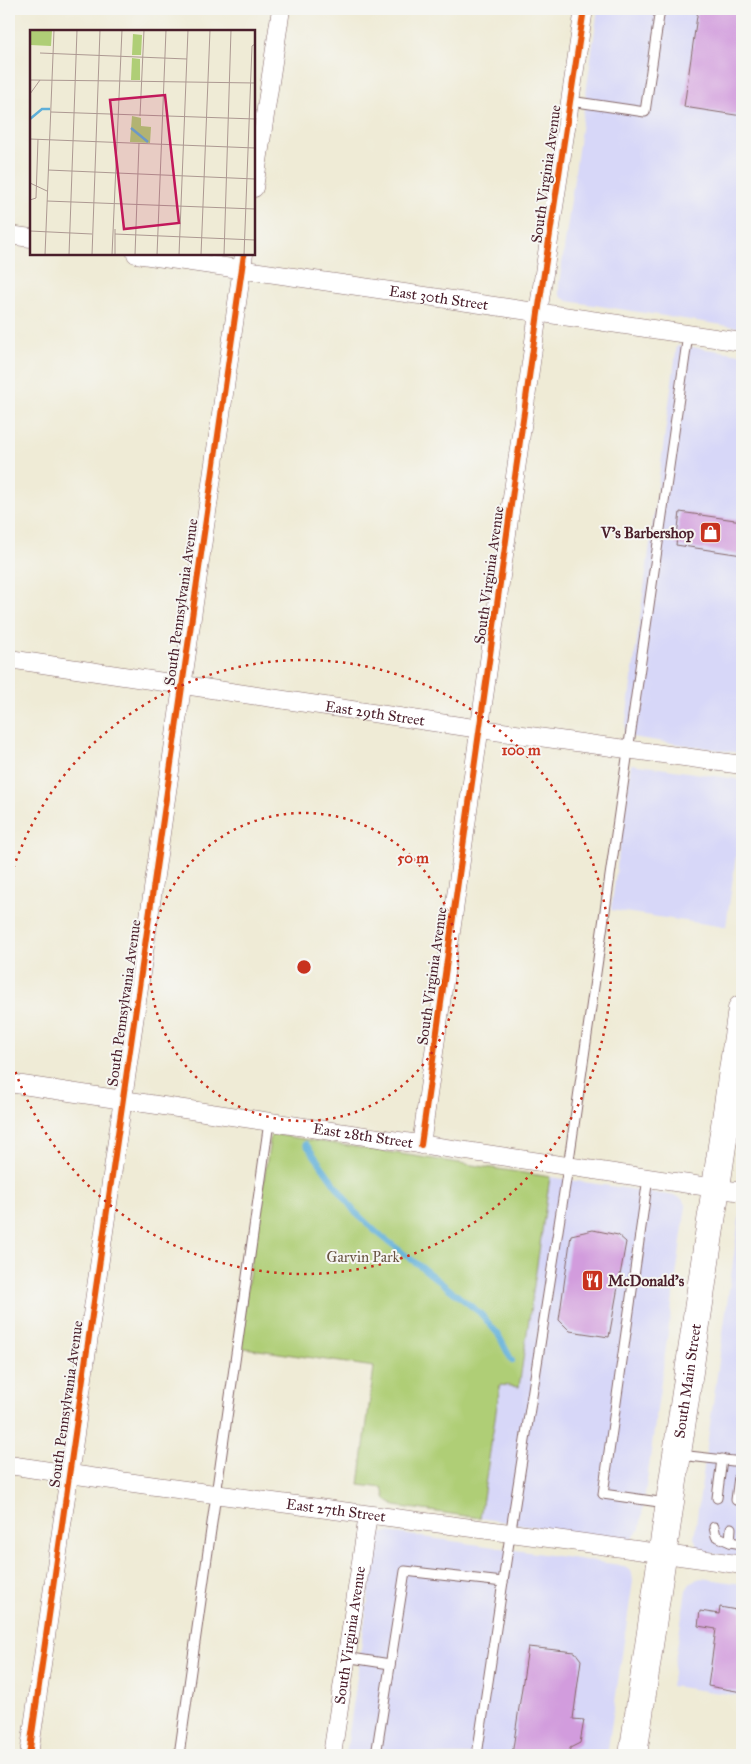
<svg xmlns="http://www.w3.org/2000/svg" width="751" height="1764" font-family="'IM FELL Great Primer',serif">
<rect width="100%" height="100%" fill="#f6f6f2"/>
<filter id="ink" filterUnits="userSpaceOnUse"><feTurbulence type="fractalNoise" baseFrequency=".02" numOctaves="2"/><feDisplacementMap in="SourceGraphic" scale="10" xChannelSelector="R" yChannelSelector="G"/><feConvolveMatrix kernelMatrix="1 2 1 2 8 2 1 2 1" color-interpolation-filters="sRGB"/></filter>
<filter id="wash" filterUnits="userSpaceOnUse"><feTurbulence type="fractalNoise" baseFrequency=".0096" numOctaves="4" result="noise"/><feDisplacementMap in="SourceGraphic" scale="20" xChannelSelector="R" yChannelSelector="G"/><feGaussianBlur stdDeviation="1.12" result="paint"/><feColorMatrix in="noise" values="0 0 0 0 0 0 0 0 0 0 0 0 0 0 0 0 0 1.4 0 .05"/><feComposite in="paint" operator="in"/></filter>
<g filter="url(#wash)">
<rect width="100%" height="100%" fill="#efebd6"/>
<g fill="#d7d7f8">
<path d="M 598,9 L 742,9 L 742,328 L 568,301 L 561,297 L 559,293 L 559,285 Z"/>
<path d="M 677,345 L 742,354 L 742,752 L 740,753 L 624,736 Z"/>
<path d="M 631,764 L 736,779 L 742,782 L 742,813 L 726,927 L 611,910 Z"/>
<path d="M 550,1177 L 675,1196 L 682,1199 L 686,1206 L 640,1529 L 632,1539 L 625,1541 L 480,1518 L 500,1384 L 519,1387 Z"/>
<path d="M 742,1212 L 742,1558 L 707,1553 L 699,1549 L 694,1538 L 739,1219 Z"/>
<path d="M 388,1532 L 620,1565 L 628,1569 L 632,1574 L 633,1581 L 607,1755 L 346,1755 L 376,1542 L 381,1534 Z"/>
<path d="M 701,1578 L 742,1584 L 742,1696 L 671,1686 L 686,1590 L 692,1581 Z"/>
</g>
<path fill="#afce76" stroke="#7c7650" d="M 271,1134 L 550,1177 L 519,1387 L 500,1385 L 480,1518 L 395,1506 L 386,1500 L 383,1488 L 359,1485 L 374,1367 L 238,1347 Z"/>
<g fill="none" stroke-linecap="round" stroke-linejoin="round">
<path stroke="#5eafd9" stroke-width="6" d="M 306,1144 L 354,1211 L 375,1231 L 480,1313 L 498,1334 L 512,1361"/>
</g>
<g id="blocks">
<g fill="#d29cdd">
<path d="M 698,9 L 742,9 L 742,116 L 684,107 Z"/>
<path d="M 680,512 L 742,521 L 742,555 L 676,545 Z"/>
<path d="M 593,1230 L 618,1235 L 626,1242 L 609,1337 L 570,1331 L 559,1320 L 571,1235 Z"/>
<path d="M 720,1607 L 742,1611 L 742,1692 L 708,1686 L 716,1629 L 698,1626 L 700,1611 L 719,1614 Z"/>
<path d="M 528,1647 L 575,1652 L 581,1660 L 573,1719 L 584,1720 L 580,1743 L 570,1748 L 569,1755 L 512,1755 Z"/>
</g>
</g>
</g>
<g filter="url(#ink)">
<use href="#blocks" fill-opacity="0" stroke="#846667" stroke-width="1"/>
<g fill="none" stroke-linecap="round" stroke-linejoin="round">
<defs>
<g id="service">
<path d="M 570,101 L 645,112 L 660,9"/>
<path d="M 648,1178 L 603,1494 L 666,1503"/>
<path d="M 680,1455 L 742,1462"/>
<path d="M 717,1498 L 722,1459"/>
<path d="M 736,1500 L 741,1462"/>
<path d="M 714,1527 L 716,1536 L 730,1542 L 742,1544"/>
<path d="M 730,1542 L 731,1528"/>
<path d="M 345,1657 L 390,1664"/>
<path d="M 179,1755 L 269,1122"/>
<path d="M 376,1755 L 405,1571 L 503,1582"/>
<path d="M 477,1755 L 507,1555 L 568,1167 L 688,335"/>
</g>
<g id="minor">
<path d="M 254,188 L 281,9"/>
<path d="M 9,235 L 31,238"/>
<path id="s1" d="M 136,254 L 742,342"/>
<path id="s2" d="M 9,659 L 480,729 L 742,765"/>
<path id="s3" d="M 9,1083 L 742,1192"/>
<path d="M 421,1145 L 538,313 L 584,9"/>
<path id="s4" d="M 9,1465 C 253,1502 498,1529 742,1565"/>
<path d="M 29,1755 L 244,254"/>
<path id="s5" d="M 332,1755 L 368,1515"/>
</g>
<g id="primary">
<path id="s6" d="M 633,1755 L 742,1009"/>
</g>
</defs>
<use href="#service" stroke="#846667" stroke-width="11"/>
<use href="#minor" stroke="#846667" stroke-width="19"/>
<use href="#primary" stroke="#846667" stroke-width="29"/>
<use href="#service" stroke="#fff" stroke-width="9"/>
<use href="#minor" stroke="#fff" stroke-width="18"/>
<use href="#primary" stroke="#fff" stroke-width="28"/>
<defs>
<g id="cycleway">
<path d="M 421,1145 L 538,313 L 584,9"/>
<path d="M 29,1755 L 244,254"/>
</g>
</defs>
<use href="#cycleway" stroke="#f6f6f2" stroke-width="9"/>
<use href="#cycleway" stroke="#e8590c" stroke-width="6"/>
</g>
</g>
<g fill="none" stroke="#c8321e" stroke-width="2.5" stroke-dasharray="2.5 5">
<circle cx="304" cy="967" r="154"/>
<path d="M9 882A307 307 0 1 1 9 1052"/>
</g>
<defs>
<symbol id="shop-square" viewBox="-11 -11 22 22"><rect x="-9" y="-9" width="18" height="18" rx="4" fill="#c8321e" stroke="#f6f6f2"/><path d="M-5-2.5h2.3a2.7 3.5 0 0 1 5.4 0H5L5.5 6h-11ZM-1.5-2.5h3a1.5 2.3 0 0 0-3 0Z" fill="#fff"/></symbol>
<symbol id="restaurant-square" viewBox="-11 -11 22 22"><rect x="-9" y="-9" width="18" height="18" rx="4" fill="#c8321e" stroke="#f6f6f2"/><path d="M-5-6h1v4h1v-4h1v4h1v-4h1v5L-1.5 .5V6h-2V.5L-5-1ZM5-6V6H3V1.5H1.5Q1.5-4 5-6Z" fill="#fff"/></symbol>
</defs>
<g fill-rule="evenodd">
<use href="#shop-square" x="698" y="520" width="25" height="25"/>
<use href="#restaurant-square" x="580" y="1268" width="25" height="25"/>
</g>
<g text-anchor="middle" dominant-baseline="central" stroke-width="4" stroke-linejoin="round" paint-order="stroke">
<g font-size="15" fill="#4a1f2b" stroke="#f6f6f2">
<text transform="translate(546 174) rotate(-82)">South Virginia Avenue</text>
<text stroke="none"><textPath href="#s1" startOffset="306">East 30th Street</textPath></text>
<text transform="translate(489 575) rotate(-82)">South Virginia Avenue</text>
<text transform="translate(181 602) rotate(-82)">South Pennsylvania Avenue</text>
<text stroke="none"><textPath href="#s2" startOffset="370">East 29th Street</textPath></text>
<text transform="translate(432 976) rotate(-82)">South Virginia Avenue</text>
<text transform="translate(124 1003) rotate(-82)">South Pennsylvania Avenue</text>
<text stroke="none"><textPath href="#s3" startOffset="358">East 28th Street</textPath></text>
<text stroke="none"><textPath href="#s6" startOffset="378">South Main Street</textPath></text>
<text transform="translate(66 1404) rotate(-82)">South Pennsylvania Avenue</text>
<text stroke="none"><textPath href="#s4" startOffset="330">East 27th Street</textPath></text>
<text stroke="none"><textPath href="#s5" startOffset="121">South Virginia Avenue</textPath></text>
</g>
<g font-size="15" font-weight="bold" fill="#4a1f2b" stroke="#f6f6f2" text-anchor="end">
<text x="694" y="533">V's Barbershop</text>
<text x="608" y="1281" text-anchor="start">McDonald's</text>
</g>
<g font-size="15" fill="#685442" stroke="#f6f6f2">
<text x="363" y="1257">Garvin Park</text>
</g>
</g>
<g transform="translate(30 30)">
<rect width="225" height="225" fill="#efebd6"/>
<path d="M 0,0 L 22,0 L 21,16 L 0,15 ZM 103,4 L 112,5 L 111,25 L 102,25 ZM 102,28 L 110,29 L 110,50 L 101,50 ZM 102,86 L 111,88 L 111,96 L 121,97 L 120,113 L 100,112 Z" fill="#afce76"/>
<path fill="none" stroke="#5eafd9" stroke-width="2.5" d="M 0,89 L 12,79 L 20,79M 101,98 L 118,112"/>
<path fill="none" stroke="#ad9992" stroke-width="1" d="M 10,23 L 157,29M 0,50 L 90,51M 90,51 L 225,53M 0,64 L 10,50M 21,82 L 225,89M 110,86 L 114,0M 0,109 L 225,118M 18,140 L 225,149M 0,153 L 17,161M 0,170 L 6,168 L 8,109M 17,171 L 225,179M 85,199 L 85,225M 0,201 L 62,204M 85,204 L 225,210M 15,225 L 24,0M 39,225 L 47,0M 62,225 L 70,0M 82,225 L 92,0M 105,225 L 109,113M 127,225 L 136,0M 149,225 L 158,0M 171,225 L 180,0M 194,225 L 201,0M 214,225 L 222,16 L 225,14"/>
<path fill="#c2185b" fill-opacity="0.15" stroke="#c2185b" stroke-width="2.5" d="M 135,65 L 149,193 L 94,199 L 80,70 Z"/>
<rect width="225" height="225" fill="none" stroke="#4a1f2b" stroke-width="2.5"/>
</g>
<circle cx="304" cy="967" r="8" fill="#c8321e" stroke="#f6f6f2" stroke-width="2.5"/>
<g font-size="15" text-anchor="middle" font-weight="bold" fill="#c8321e" stroke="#f6f6f2" stroke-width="4" stroke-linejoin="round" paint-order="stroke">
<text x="521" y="755">100 m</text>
<text x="413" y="863">50 m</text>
</g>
<rect width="751" height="1764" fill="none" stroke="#f6f6f2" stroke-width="30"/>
</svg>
